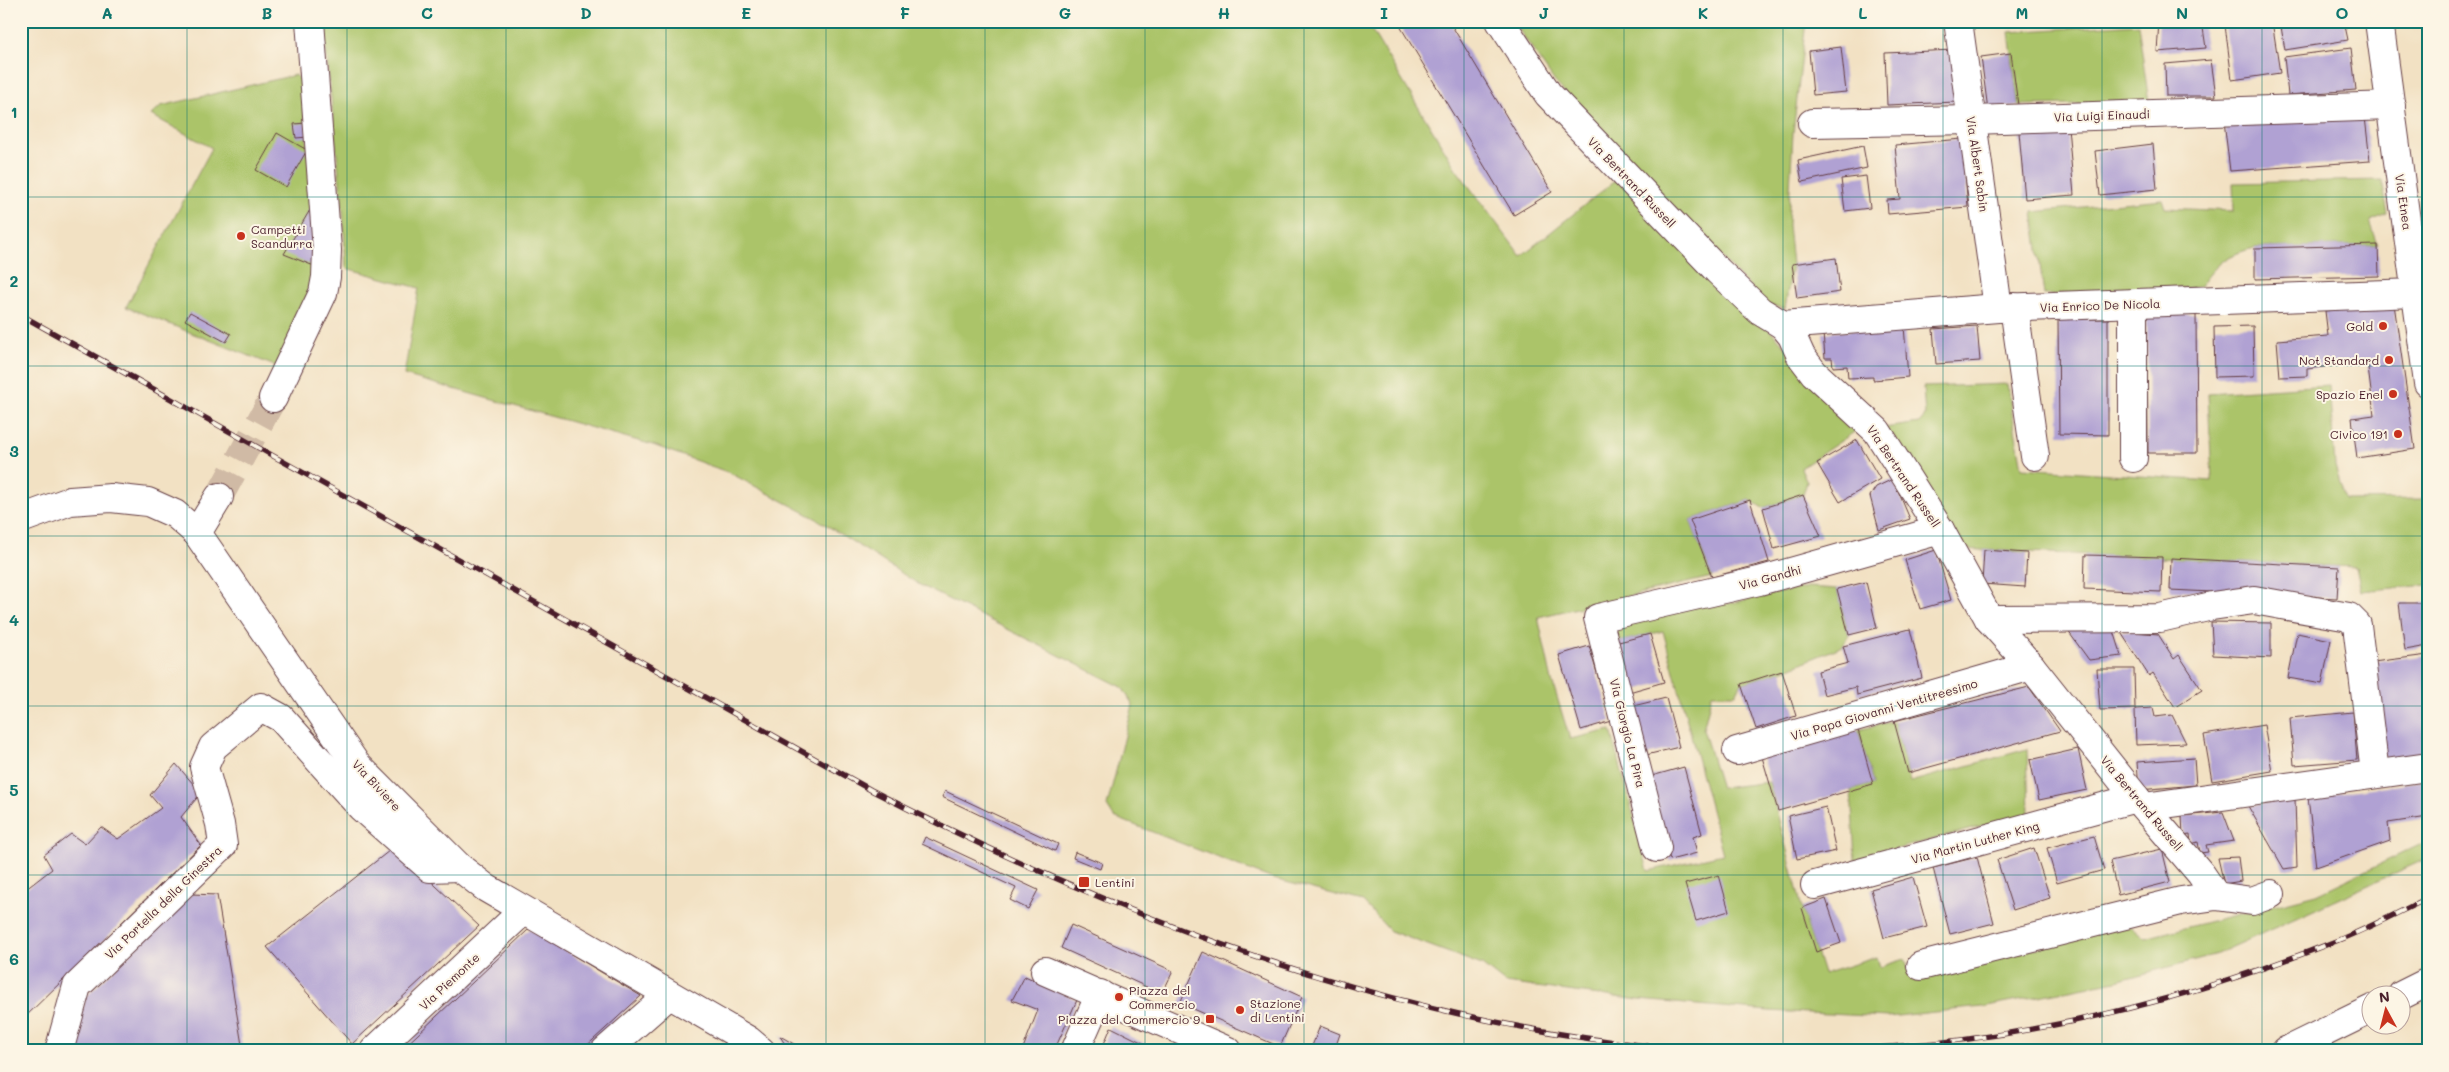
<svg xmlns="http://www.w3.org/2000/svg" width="2449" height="1072" font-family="Mali,sans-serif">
<rect width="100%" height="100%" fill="#fcf5e5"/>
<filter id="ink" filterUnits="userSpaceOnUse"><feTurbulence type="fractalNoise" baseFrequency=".02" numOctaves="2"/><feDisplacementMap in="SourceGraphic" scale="10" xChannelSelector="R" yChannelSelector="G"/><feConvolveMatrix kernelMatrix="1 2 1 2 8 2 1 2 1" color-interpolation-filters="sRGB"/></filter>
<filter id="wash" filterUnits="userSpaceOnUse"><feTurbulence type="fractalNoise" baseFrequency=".0096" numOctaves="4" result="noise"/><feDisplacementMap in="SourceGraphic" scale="20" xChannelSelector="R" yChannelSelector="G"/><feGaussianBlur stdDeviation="1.12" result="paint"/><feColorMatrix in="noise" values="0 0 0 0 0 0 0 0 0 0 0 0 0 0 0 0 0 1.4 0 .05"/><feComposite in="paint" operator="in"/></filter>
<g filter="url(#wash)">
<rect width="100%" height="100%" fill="#f2e1c3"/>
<g fill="#abc469" stroke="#7a724a">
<path d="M 323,21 L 1366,21 L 1456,169 L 1521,256 L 1617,179 L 1757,317 L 1863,426 L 1801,468 L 1807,482 L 1803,495 L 1763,508 L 1750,500 L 1690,520 L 1712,577 L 1538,617 L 1552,681 L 1570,739 L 1611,730 L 1648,871 L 1723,854 L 1663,631 L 1615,643 L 1617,630 L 1630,620 L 1694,606 L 1716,606 L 1808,587 L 1837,589 L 1849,635 L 1843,646 L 1782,671 L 1741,684 L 1736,694 L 1712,694 L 1703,729 L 1721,788 L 1769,782 L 1802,908 L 1823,974 L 1877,957 L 1880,967 L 1905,959 L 1912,981 L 2128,924 L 2145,938 L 2317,894 L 2428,841 L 2428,858 L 2217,954 L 2116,981 L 1982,1007 L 1888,1017 L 1769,1011 L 1639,1000 L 1505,983 L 1482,965 L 1390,931 L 1363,902 L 1270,878 L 1114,817 L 1107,806 L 1133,705 L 1122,687 L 920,585 L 817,519 L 730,473 L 653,445 L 404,375 L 419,288 L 346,268 L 343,212 Z"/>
<path d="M 1513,21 L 1806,21 L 1793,133 L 1788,225 L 1792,264 L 1785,309 L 1766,304 L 1555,82 Z"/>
<path d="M 2138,24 L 2149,103 L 2018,105 L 2009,32 Z"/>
<path d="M 295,75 L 301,80 L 320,276 L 280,368 L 126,307 L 212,148 L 151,115 L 161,106 Z"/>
<path d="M 2382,180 L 2388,214 L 2370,221 L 2378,245 L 2255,248 C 2227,254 2216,264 2200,287 L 2044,295 L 2033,212 L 2162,199 L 2165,208 L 2234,211 L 2233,183 Z"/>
<path d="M 2007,384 L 2022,468 L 2212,481 L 2208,393 L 2329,385 L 2335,466 L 2345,500 L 2425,499 L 2428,521 L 2428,585 L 2361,591 L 2356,567 L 1961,549 L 1919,477 L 1915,461 L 1884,428 L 1919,423 L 1925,416 L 1923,387 Z"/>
<path d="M 1894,721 L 1910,782 L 2027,749 L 2029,814 L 1855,860 L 1851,790 L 1873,784 L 1858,730 Z"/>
</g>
<g id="blocks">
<g fill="#b0a1d3">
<path d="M 1397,21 L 1449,21 L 1552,192 L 1514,215 Z"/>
<path d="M 2159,21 L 2202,21 L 2206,48 L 2157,52 Z"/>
<path d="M 2251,21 L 2272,21 L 2280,73 L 2232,80 L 2225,25 Z"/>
<path d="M 2280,21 L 2344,21 L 2348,40 L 2285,50 Z"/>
<path d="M 1841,47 L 1846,92 L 1813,95 L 1809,51 Z"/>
<path d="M 2351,48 L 2356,90 L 2288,95 L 2284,57 Z"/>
<path d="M 1954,50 L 1956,102 L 1887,105 L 1885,53 Z"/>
<path d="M 2011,53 L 2018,105 L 1988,110 L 1981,57 Z"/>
<path d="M 2211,60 L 2216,96 L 2166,96 L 2165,64 Z"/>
<path d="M 2365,117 L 2370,161 L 2230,171 L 2224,121 Z"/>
<path d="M 306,123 L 308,137 L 296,138 L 294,124 Z"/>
<path d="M 2068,127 L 2074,195 L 2025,199 L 2019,132 Z"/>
<path d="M 277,133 L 307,150 L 286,187 L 256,170 Z"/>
<path d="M 1962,139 L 1968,207 L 1888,214 L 1887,200 L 1900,199 L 1895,145 Z"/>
<path d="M 2153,144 L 2157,189 L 2100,195 L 2095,151 Z"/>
<path d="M 1863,146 L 1867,168 L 1802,182 L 1798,160 Z"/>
<path d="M 1866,176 L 1870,208 L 1845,211 L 1841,179 Z"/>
<path d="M 314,203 L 319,268 L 284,254 Z"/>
<path d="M 2378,245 L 2379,276 L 2255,279 L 2255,248 Z"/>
<path d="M 1836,258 L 1840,292 L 1797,298 L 1792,264 Z"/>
<path d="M 2394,304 L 2415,449 L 2357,458 L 2352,418 L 2374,415 L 2367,360 L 2330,363 L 2331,366 L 2307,369 L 2307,376 L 2280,377 L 2277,340 L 2328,336 L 2325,311 Z"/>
<path d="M 190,312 L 231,334 L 226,342 L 185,320 Z"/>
<path d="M 2147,314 L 2196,314 L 2197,453 L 2148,453 Z"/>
<path d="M 2058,319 L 2108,319 L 2108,435 L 2059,434 Z"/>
<path d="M 1904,326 L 1908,377 L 1873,380 L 1873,377 L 1848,378 L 1847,366 L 1833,367 L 1832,358 L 1825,358 L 1823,333 Z"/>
<path d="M 1977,326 L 1980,361 L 1936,364 L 1933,329 Z"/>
<path d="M 2253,326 L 2254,376 L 2215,377 L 2214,327 Z"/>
<path d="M 1857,440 L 1880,479 L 1840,502 L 1817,463 Z"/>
<path d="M 1893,479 L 1910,519 L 1879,530 L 1870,496 L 1876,487 Z"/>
<path d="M 1803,495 L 1821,536 L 1774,549 L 1763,508 Z"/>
<path d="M 1750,500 L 1769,562 L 1712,577 L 1690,520 Z"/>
<path d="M 1936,550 L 1951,600 L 1920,609 L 1905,560 Z"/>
<path d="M 1984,550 L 2027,553 L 2025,587 L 1982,584 Z"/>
<path d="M 2085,555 L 2162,557 L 2161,592 L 2084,589 Z"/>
<path d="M 2171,558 L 2339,567 L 2337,598 L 2170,590 Z"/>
<path d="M 1866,582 L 1877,628 L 1849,635 L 1837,589 Z"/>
<path d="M 2399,603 L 2428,603 L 2428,646 L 2405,650 Z"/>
<path d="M 2211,622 L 2271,623 L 2271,658 L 2213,655 Z"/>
<path d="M 2065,627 L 2113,628 L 2122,656 L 2089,660 Z"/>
<path d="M 1910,629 L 1922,678 L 1857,695 L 1856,687 L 1824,695 L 1818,671 L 1848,663 L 1843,646 Z"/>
<path d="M 2120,631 L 2158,634 L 2174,659 L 2179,655 L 2202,690 L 2175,707 L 2153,673 L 2149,676 Z"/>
<path d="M 2297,633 L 2331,640 L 2322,684 L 2288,678 Z"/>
<path d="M 1650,634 L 1664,682 L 1629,692 L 1615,643 Z"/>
<path d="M 1589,646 L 1611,721 L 1581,730 L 1559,655 Z"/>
<path d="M 2428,655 L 2428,755 L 2385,761 L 2373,662 Z"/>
<path d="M 2097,669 L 2134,669 L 2135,709 L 2100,710 Z"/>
<path d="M 1782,671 L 1796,716 L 1756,729 L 1741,684 Z"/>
<path d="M 2029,687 L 2060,731 L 1908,773 L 1894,721 Z"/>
<path d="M 1666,698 L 1679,747 L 1642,756 L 1629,707 Z"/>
<path d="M 2153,708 L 2155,717 L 2172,715 L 2186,743 L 2136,745 L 2135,709 Z"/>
<path d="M 2353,712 L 2357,760 L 2294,765 L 2290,718 Z"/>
<path d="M 2264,725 L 2272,771 L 2212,781 L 2204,735 Z"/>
<path d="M 1858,730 L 1873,784 L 1778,811 L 1762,757 Z"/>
<path d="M 2078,749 L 2087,790 L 2039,800 L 2030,760 Z"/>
<path d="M 2194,758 L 2196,785 L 2139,790 L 2137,762 Z"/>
<path d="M 176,764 L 201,793 L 181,817 L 201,845 L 21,1021 L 21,893 L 52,869 L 44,855 L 71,834 L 85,844 L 101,827 L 118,839 L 161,808 L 150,795 Z"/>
<path d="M 1684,767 L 1702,834 L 1693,837 L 1697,853 L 1670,860 L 1648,777 Z"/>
<path d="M 2428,780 L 2428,817 L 2388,823 L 2390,841 L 2316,867 L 2308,797 Z"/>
<path d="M 945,791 L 1058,844 L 1055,851 L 942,797 Z"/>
<path d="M 2295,799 L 2297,867 L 2284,869 L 2248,806 Z"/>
<path d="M 1826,807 L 1836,851 L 1797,859 L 1788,816 Z"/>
<path d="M 2223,812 L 2234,841 L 2206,845 L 2208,852 L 2200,853 L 2198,842 L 2191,844 L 2190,834 L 2183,835 L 2182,816 Z"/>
<path d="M 2094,836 L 2104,870 L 2057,883 L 2047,848 Z"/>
<path d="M 925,837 L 1038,890 L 1028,909 L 1010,900 L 1016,888 L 922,844 Z"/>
<path d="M 394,847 L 479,926 L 352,1044 L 267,947 Z"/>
<path d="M 2034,848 L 2050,898 L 2013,910 L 1997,860 Z"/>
<path d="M 2162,849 L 2170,882 L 2118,895 L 2110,861 Z"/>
<path d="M 1075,852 L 1102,863 L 1100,869 L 1073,858 Z"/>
<path d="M 1977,857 L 1994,923 L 1950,934 L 1933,868 Z"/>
<path d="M 2238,857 L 2241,881 L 2224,884 L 2218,858 Z"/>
<path d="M 1719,875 L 1729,911 L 1696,921 L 1685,884 Z"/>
<path d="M 1913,877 L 1927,927 L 1884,938 L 1871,889 Z"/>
<path d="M 191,894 L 217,895 L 243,1051 L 71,1051 L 86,997 Z"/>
<path d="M 1826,899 L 1841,943 L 1816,952 L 1802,908 Z"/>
<path d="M 1071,925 L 1173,971 L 1162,994 L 1061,948 Z"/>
<path d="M 529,929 L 641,996 L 581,1051 L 400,1051 Z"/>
<path d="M 1203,952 L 1302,997 L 1280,1047 L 1180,1003 Z"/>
<path d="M 1025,976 L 1077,1000 L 1054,1051 L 1022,1051 L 1038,1010 L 1012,1000 Z"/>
<path d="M 1320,1026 L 1340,1034 L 1334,1051 L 1310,1051 Z"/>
<path d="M 1111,1027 L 1159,1051 L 1101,1051 Z"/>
<path d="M 780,1036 L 806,1051 L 789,1051 Z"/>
</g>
</g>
</g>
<g filter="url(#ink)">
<use href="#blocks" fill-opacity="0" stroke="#633c42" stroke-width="1"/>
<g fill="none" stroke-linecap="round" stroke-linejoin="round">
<path stroke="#d0baa5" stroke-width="28" stroke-dasharray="28 14" stroke-linecap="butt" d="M 219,497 L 273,398"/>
<defs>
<g id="minor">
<path d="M 1500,21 L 1548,94 L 1718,271 L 1760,311 L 1783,325 L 1792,336 L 1801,356 L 1814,373 L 1877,431 L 1940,530 L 1989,619 L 2031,666 L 2136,798 L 2201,874 L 2216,896"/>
<path d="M 1958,21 L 1998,308"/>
<path d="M 1812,123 L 1972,120 L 2391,106"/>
<path d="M 2133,304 L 2133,458"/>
<path d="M 2014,307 L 2035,456"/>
<path d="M 1783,325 L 1998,308 L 2416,293 L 2428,298"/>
<path d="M 273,398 L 323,293 L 326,277 L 327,250 L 310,21"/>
<path d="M 197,533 L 219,497"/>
<path d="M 1989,619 L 2160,618 L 2212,606 L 2254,600 L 2349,617 L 2357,625 L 2375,773"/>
<path d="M 1737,751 L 2031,666"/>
<path d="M 2144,807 L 2428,767"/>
<path d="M 1657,848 L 1598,618 L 1759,581 L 1940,530"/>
<path d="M 1815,885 L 2136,798"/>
<path d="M 1921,966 L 2181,901 L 2216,896 L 2252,901 L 2271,894"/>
<path d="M 1045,971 L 1228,1051"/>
<path d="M 2402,995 L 2428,982"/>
<path d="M 59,1051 L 77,986 L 223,845 L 220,824 L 204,767 L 213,747 L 261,707 L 281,718 L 361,807 L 430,868 L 459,867"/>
<path d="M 374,1051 L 523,911"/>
<path d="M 605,1051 L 669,995"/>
<path d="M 1075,1051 L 1100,994"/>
<path d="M 2286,1051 L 2372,1009"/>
</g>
<g id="major">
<path d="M 2379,21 L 2428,383"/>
<path d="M 21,519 L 70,501 L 111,498 L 148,502 L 175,514 L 197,533 L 356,764 L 459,867 L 486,888 L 748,1040 L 761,1051"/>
</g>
</defs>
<use href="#minor" stroke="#633c42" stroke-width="30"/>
<use href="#major" stroke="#633c42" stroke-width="30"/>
<use href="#minor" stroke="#fff" stroke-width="28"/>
<use href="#major" stroke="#fff" stroke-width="28"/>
<defs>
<g id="rail">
<path d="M 21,315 L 871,790 C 1117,917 1378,1017 1655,1047 C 1687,1050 1720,1049 1753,1051"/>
<path d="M 1799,1051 C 1829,1050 1860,1050 1890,1047 C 2043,1036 2193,998 2336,941 C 2367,929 2397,913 2428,898"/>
</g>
</defs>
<use href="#rail" stroke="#4a1f2b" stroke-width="5.5"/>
<use href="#rail" stroke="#fcf5e5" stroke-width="4" stroke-dasharray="11" stroke-linecap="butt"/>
</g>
</g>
<path fill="none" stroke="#0f766e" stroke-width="1" stroke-opacity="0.55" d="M 187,21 L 187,1051M 347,21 L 347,1051M 506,21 L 506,1051M 666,21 L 666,1051M 826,21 L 826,1051M 985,21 L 985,1051M 1145,21 L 1145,1051M 1304,21 L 1304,1051M 1464,21 L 1464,1051M 1624,21 L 1624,1051M 1783,21 L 1783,1051M 1943,21 L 1943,1051M 2102,21 L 2102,1051M 2262,21 L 2262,1051M 21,197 L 2428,197M 21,366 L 2428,366M 21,536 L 2428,536M 21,706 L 2428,706M 21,875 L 2428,875"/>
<g fill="#c8321e" stroke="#fcf5e5" stroke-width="2">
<circle cx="241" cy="236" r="5"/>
<circle cx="2383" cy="326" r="5"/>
<circle cx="2389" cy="360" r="5"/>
<circle cx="2393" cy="394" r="5"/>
<circle cx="2398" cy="434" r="5"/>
<rect x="1078" y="876" width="12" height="12" rx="2.5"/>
<circle cx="1119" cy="997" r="5"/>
<circle cx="1240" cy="1010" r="5"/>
<rect x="1205" y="1014" width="10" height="10" rx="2.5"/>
</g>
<g text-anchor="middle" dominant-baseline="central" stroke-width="4" stroke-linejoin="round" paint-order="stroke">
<g font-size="12" fill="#4a1f2b" stroke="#fcf5e5">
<text transform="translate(2102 115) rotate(-2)">Via Luigi Einaudi</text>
<text transform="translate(1978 164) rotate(82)">Via Albert Sabin</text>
<text transform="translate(1632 182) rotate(46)">Via Bertrand Russell</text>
<text transform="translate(2404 202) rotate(82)">Via Etnea</text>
<text transform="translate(2100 305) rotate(-2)">Via Enrico De Nicola</text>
<text transform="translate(1904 476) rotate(56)">Via Bertrand Russell</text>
<text transform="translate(1770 577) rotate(-15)">Via Gandhi</text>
<text transform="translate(1884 709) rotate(-16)">Via Papa Giovanni Ventitreesimo</text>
<text transform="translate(1628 733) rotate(76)">Via Giorgio La Pira</text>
<text transform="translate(377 785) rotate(47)">Via Biviere</text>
<text transform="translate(2142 803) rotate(50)">Via Bertrand Russell</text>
<text transform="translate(1975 842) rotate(-15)">Via Martin Luther King</text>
<text transform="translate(163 902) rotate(-44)">Via Portella della Ginestra</text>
<text transform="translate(449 981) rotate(-43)">Via Piemonte</text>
</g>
<g font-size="12" fill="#4a1f2b" stroke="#fcf5e5" text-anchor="end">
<text x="251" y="229" text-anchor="start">Campetti<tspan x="251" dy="14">Scandurra</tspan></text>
<text x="2373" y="326">Gold</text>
<text x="2379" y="360">Not Standard</text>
<text x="2383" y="394">Spazio Enel</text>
<text x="2388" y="434">Civico 191</text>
<text x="1095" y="882" text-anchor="start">Lentini</text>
<text x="1129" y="990" text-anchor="start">Piazza del<tspan x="1129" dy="14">Commercio</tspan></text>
<text x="1250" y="1003" text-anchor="start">Stazione<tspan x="1250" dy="14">di Lentini</tspan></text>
<text x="1200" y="1019">Piazza del Commercio 9</text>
</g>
</g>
<rect width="2449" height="1072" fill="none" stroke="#fcf5e5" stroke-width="55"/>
<g transform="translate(2386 1010) rotate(353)"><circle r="24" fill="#fcf5e5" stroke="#b59f9b"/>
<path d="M0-4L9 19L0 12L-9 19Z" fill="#c8321e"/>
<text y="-8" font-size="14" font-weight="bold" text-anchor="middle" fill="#4a1f2b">N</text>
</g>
<rect x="28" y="28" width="2394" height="1016" fill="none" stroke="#0f766e" stroke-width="2"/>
<g font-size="16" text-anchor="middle" font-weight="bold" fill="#0f766e">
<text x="107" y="19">A</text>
<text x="267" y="19">B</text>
<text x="427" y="19">C</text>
<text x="586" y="19">D</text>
<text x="746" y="19">E</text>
<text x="905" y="19">F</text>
<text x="1065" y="19">G</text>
<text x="1224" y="19">H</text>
<text x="1384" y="19">I</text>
<text x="1544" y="19">J</text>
<text x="1703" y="19">K</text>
<text x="1863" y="19">L</text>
<text x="2022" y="19">M</text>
<text x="2182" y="19">N</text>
<text x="2342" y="19">O</text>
<text x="14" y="118">1</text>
<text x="14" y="287">2</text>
<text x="14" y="457">3</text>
<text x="14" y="626">4</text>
<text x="14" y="796">5</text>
<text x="14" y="965">6</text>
</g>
</svg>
